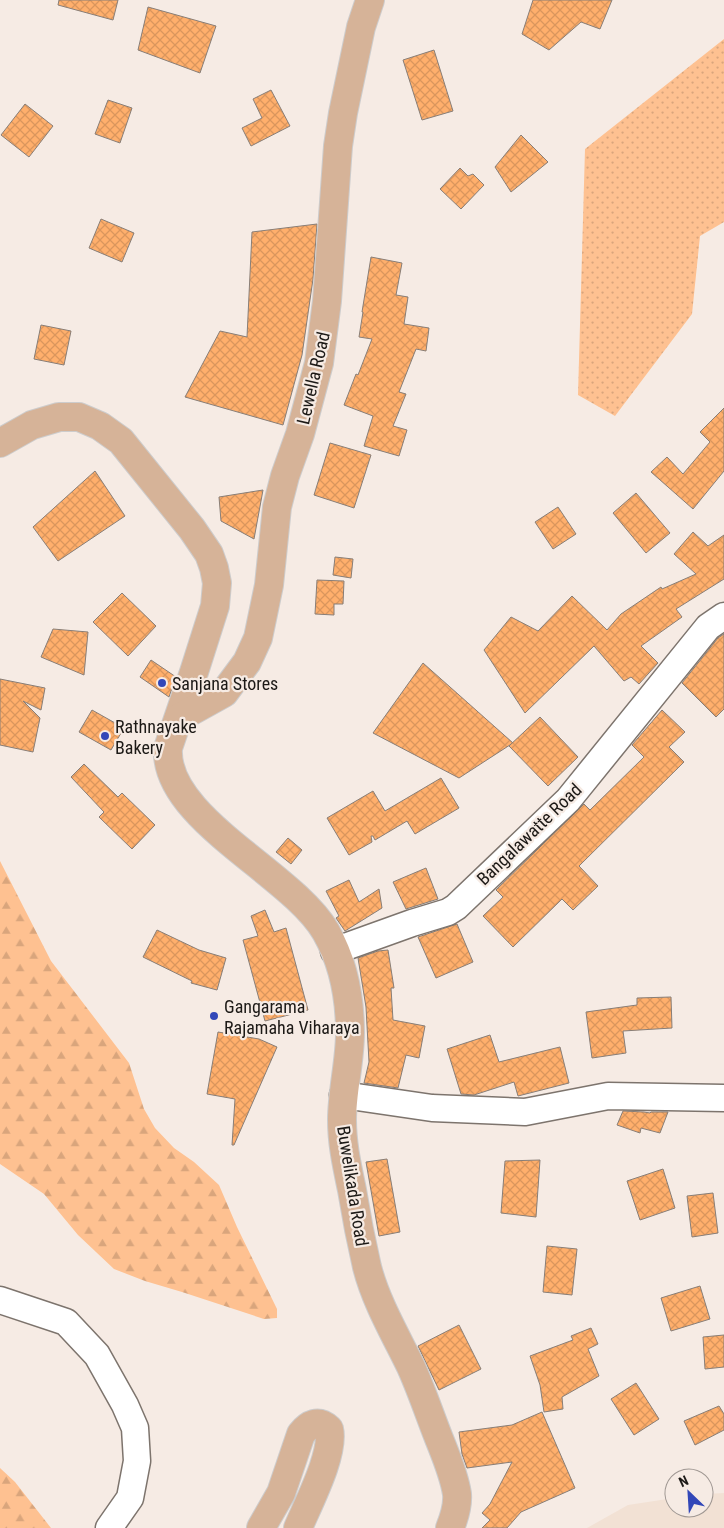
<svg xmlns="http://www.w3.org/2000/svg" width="724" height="1528" font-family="'Roboto Condensed',sans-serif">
<defs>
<pattern id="grass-dots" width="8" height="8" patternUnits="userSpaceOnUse" patternTransform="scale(1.25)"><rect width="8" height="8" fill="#fec191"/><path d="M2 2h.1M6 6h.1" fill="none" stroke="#d9a57c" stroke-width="1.8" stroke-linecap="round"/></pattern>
<pattern id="forest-firs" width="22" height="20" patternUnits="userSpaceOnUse" patternTransform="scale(1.25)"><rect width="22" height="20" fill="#fec191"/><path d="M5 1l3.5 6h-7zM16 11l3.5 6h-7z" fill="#d9a57c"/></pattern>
<pattern id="building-cross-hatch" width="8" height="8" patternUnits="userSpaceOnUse" patternTransform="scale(1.25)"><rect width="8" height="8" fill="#ffaf6c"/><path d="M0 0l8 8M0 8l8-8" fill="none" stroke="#da965d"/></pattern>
</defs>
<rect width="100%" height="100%" fill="#f6ebe4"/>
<path fill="#f2e1d4" d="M 724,1493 L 724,1528 L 587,1528 L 628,1505 L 674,1498 L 674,1508 L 704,1508 L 704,1494 Z"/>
<path fill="url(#grass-dots)" d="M 724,39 L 724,222 L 700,236 L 692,314 L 615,416 L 578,395 L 585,149 Z"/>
<g fill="url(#forest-firs)">
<path d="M 0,861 L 51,961 L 129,1063 L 144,1109 L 155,1128 L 174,1148 L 194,1162 L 219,1185 L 237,1227 L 277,1309 L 277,1318 L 264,1319 L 182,1292 L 145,1281 L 114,1269 L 78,1235 L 44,1194 L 0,1164 Z"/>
<path d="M 0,1468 L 15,1482 L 51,1528 L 0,1528 Z"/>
</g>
<g fill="url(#building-cross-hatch)" stroke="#887e77">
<path d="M 59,0 L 118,0 L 113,20 L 58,5 Z"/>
<path d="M 533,0 L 612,0 L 600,29 L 581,22 L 549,50 L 522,34 Z"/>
<path d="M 148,7 L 216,26 L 200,73 L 138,50 Z"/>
<path d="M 434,50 L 453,111 L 422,120 L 403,60 Z"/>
<path d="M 271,90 L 290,126 L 251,146 L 242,128 L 262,118 L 253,99 Z"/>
<path d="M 108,100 L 132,108 L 120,143 L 95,134 Z"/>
<path d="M 25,104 L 53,126 L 29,157 L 1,135 Z"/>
<path d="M 521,135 L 548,162 L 511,192 L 495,167 Z"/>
<path d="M 460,168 L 468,176 L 473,174 L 484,185 L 461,209 L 440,189 Z"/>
<path d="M 101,219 L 134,233 L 122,262 L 89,248 Z"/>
<path d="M 317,224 L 313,279 L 302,355 L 283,425 L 185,397 L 220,331 L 247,337 L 252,232 Z"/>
<path d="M 371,257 L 402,263 L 396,295 L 408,297 L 404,324 L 429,328 L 426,351 L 416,349 L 399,392 L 406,394 L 393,426 L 407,430 L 399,456 L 364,446 L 373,416 L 344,405 L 356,374 L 358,375 L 372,339 L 359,337 L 363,312 L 362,312 Z"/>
<path d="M 41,325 L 71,331 L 64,365 L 34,359 Z"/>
<path d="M 724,408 L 724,471 L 693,509 L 651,472 L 667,457 L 683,474 L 710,442 L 700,432 Z"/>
<path d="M 330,443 L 371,455 L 354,508 L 314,495 Z"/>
<path d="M 95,471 L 125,516 L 58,561 L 33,527 Z"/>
<path d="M 263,490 L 254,539 L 221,521 L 219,497 Z"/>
<path d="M 636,493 L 670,533 L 646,553 L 613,513 Z"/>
<path d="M 558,507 L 576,534 L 553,549 L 535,522 Z"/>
<path d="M 693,532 L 708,546 L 724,535 L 724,579 L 676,609 L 682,617 L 641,646 L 658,663 L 639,684 L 631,677 L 624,681 L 594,646 L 525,713 L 484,650 L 511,617 L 538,631 L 572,596 L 607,630 L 621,614 L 661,587 L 662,589 L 696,574 L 674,554 Z"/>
<path d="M 335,557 L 353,559 L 351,578 L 333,575 Z"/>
<path d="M 317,580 L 344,581 L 343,604 L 334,604 L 334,615 L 315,614 Z"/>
<path d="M 122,593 L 156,626 L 128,656 L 93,622 Z"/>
<path d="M 53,629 L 88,632 L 84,675 L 41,657 Z"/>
<path d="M 724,634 L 724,709 L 716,717 L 682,683 L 718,638 Z"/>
<path d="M 151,660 L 176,677 L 169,697 L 140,677 Z"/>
<path d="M 423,663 L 513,743 L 459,778 L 373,733 Z"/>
<path d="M 0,679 L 45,688 L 41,710 L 23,701 L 40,718 L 33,752 L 0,745 Z"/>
<path d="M 92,710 L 124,728 L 111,750 L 79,732 Z"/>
<path d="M 662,710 L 685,732 L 669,747 L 684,762 L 579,866 L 598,886 L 573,910 L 562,899 L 513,947 L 483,916 L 503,897 L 496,890 L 584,804 L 590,810 L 644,757 L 632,745 Z"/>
<path d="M 540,717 L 578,757 L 548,786 L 509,746 Z"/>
<path d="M 84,764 L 118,797 L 122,793 L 155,825 L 132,849 L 99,817 L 104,812 L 71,777 Z"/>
<path d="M 441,778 L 459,808 L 415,834 L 407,821 L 375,840 L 373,836 L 371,836 L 372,842 L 349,855 L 327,818 L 373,791 L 385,811 Z"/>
<path d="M 288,838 L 302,850 L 291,864 L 276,852 Z"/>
<path d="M 426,868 L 438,899 L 406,909 L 393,882 Z"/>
<path d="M 349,880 L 359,902 L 379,889 L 382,908 L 345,931 L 336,918 L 339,916 L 326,891 Z"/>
<path d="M 265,910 L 274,932 L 286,928 L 308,1010 L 265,1021 L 243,940 L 258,936 L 251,916 Z"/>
<path d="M 457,924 L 473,962 L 436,978 L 418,937 Z"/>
<path d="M 157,930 L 199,950 L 226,958 L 217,990 L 191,983 L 192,981 L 143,957 Z"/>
<path d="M 388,950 L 394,988 L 391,988 L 393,1020 L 425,1026 L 419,1058 L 406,1055 L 398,1088 L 364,1083 L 369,1062 L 366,1007 L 358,958 L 378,951 Z"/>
<path d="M 671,997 L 672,1028 L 623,1031 L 626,1053 L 592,1058 L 586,1012 L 637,1005 L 637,998 Z"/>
<path d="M 218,1032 L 259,1039 L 277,1047 L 234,1145 L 232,1145 L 235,1099 L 207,1094 Z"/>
<path d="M 490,1035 L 499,1062 L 560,1047 L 569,1083 L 518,1096 L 514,1082 L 474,1095 L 461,1094 L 447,1049 Z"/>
<path d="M 623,1111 L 644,1112 L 650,1113 L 651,1112 L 668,1112 L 660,1133 L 641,1128 L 640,1133 L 617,1125 Z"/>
<path d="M 387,1159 L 400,1232 L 379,1236 L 366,1162 Z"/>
<path d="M 540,1160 L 536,1217 L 501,1213 L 505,1161 Z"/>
<path d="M 663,1169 L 675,1208 L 640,1220 L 627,1181 Z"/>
<path d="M 713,1193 L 718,1233 L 692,1237 L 687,1196 Z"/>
<path d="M 547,1246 L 577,1249 L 572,1295 L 543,1292 Z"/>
<path d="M 700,1286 L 710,1319 L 671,1331 L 661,1298 Z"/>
<path d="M 459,1325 L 481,1369 L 439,1390 L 418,1346 Z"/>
<path d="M 591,1328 L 598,1344 L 588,1349 L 599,1376 L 562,1397 L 563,1409 L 544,1412 L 540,1385 L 530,1356 L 573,1340 L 571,1336 Z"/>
<path d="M 724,1335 L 724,1367 L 705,1369 L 703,1337 Z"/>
<path d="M 636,1383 L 659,1419 L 634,1435 L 611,1399 Z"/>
<path d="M 719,1406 L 724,1414 L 724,1430 L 695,1445 L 684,1421 Z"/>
<path d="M 542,1412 L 575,1488 L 521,1512 L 507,1528 L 482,1528 L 490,1520 L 482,1513 L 490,1504 L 512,1462 L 467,1468 L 462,1454 L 459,1432 L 512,1425 Z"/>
</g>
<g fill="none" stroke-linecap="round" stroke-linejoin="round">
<defs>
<g id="minor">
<path d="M 334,951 L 412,923 L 448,912 L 456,907 L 568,800 L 708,627 L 724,616"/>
<path d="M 343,1095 L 432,1108 L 525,1112 L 608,1096 L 724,1098"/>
<path d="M 0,1300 L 66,1322 L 97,1355 L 125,1405 L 135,1428 L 137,1461 L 130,1498 L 109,1528"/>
</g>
<g id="major">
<path d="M 0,443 L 32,425 L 59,417 L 79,417 L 100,426 L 121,441 L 192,529 L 209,554 L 214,568 L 217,583 L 215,606 L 194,672 L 168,748 C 163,818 292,873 326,932 C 343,962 350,999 350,1033 C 350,1062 342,1091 342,1120 C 342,1144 347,1166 352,1190 C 356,1215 361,1241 367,1267 C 376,1302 395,1334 411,1367 C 421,1389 429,1413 438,1436 C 445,1454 454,1474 457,1494 C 458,1505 454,1518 450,1528"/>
<path d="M 179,718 L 224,693 L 247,662 L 258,638 L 269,585 L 277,507 L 285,476 L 300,434 L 319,363 L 327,301 L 338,146 L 343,113 L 361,27 L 370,0"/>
<path d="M 261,1528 L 281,1493 L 301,1434 C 309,1424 318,1419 329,1429 C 335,1453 308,1504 298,1528"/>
</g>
</defs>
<use href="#minor" stroke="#7d746d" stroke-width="29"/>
<use href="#major" stroke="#cdcccc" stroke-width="30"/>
<use href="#minor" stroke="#fff" stroke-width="26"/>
<use href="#major" stroke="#d6b398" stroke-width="28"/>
</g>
<g fill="#3247b8" stroke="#f6ebe4" stroke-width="2">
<circle cx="162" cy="683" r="5"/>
<circle cx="105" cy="736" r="5"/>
<circle cx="214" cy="1016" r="5"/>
</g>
<g text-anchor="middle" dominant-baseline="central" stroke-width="4.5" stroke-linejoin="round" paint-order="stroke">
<g font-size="18" fill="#1c1916" stroke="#f6ebe4">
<text transform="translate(313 378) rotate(-77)">Lewella Road</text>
<text transform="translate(529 834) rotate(-44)">Bangalawatte Road</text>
<text transform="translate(353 1186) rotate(81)">Buwelikada Road</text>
</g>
<g font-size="18" fill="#1c1916" stroke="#f6ebe4" text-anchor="start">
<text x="172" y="683">Sanjana Stores</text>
<text x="115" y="726">Rathnayake<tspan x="115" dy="21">Bakery</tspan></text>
<text x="224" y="1006">Gangarama<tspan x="224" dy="21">Rajamaha Viharaya</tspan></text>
</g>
</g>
<g transform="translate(689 1493) rotate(335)"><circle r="24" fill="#f6ebe4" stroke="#9f9792"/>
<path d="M0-4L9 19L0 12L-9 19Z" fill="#3247b8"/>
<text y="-8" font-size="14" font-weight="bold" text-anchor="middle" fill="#1c1916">N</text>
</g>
</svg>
